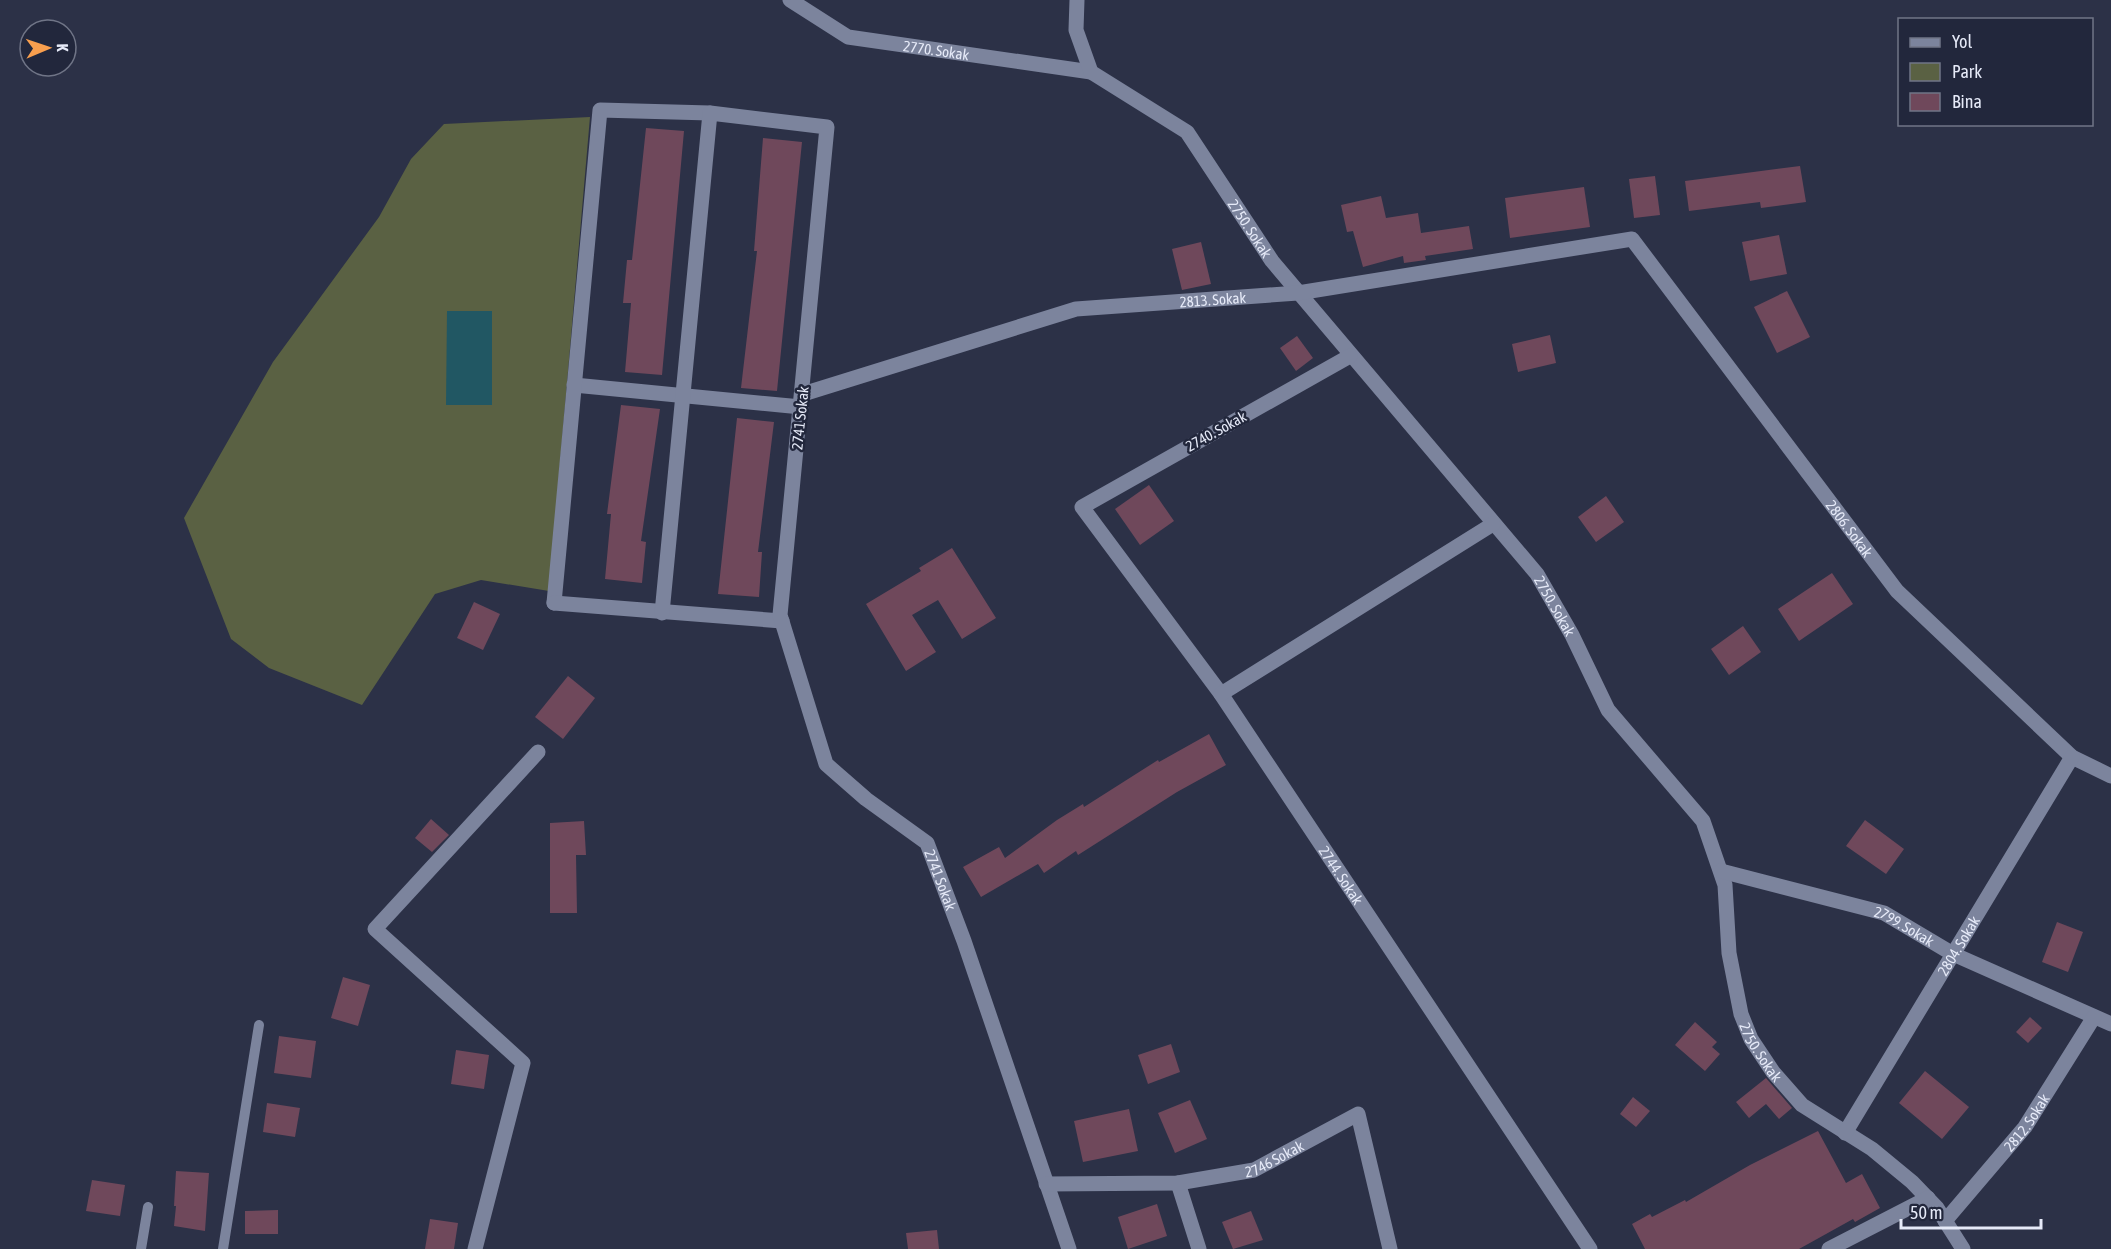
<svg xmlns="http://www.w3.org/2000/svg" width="2111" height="1249" font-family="'Asap Condensed',sans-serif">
<rect width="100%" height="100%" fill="#2c3147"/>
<path fill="#5a6143" d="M 590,117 L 549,591 L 481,580 L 435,594 L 362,705 L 269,668 L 231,639 L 184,518 L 273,362 L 379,217 L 411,159 L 444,124 Z"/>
<path fill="#215763" d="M 447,311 L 492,311 L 492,405 L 446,405 Z"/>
<g fill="#6f485b">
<path d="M 646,128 L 684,131 L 662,375 L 625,372 L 631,303 L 623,303 L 627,260 L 632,260 Z"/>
<path d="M 763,138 L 802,142 L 777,391 L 741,388 L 757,251 L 754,251 Z"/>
<path d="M 1800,166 L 1806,202 L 1761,208 L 1760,202 L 1689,211 L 1685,181 Z"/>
<path d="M 1655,176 L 1660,215 L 1634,218 L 1629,179 Z"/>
<path d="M 1584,187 L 1590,227 L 1510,238 L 1505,198 Z"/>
<path d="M 1381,196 L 1386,218 L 1418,213 L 1421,233 L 1469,226 L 1473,249 L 1425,256 L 1426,260 L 1404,263 L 1403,256 L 1363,267 L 1353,231 L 1347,232 L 1341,205 Z"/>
<path d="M 1779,235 L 1787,274 L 1750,281 L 1742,242 Z"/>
<path d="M 1201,242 L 1211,284 L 1182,290 L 1172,249 Z"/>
<path d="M 1787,291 L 1810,337 L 1777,353 L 1754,307 Z"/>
<path d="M 1550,335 L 1556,363 L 1518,372 L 1512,344 Z"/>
<path d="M 1297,336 L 1313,358 L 1296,371 L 1280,348 Z"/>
<path d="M 621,405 L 660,409 L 641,541 L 646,542 L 642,583 L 605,579 L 611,514 L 607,514 Z"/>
<path d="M 737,418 L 774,422 L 758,552 L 762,552 L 759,597 L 718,594 Z"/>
<path d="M 1149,485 L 1174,521 L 1140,545 L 1115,509 Z"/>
<path d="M 1606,496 L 1624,522 L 1596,542 L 1578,517 Z"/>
<path d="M 952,548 L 996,618 L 962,639 L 938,600 L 912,615 L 936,652 L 906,671 L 866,604 L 921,571 L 919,568 Z"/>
<path d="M 1832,573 L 1853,604 L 1799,641 L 1778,609 Z"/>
<path d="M 474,602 L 500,614 L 483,650 L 457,638 Z"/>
<path d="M 1743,626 L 1761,652 L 1729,675 L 1711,649 Z"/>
<path d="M 568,676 L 595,698 L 563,739 L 535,717 Z"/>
<path d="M 1209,734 L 1226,765 L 1177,792 L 1078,855 L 1076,851 L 1044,873 L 1038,864 L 981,897 L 963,867 L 999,847 L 1005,858 L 1057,820 L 1083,804 L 1084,807 L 1158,760 L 1159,762 Z"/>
<path d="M 431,819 L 449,835 L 432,852 L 415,838 Z"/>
<path d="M 1865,820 L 1904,849 L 1886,874 L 1846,846 Z"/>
<path d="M 584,821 L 586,855 L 576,855 L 577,913 L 550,913 L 550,823 Z"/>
<path d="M 2057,922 L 2083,932 L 2068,972 L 2042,962 Z"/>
<path d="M 343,977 L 370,985 L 358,1026 L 331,1018 Z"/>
<path d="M 2030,1017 L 2042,1028 L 2028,1043 L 2016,1032 Z"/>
<path d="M 1695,1022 L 1717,1042 L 1712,1047 L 1720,1054 L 1705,1071 L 1675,1045 Z"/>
<path d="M 279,1036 L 316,1041 L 311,1078 L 274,1073 Z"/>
<path d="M 1171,1044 L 1180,1072 L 1148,1084 L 1138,1055 Z"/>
<path d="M 456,1050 L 489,1055 L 484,1089 L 451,1084 Z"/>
<path d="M 1925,1071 L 1969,1107 L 1942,1139 L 1899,1103 Z"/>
<path d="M 1766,1078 L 1792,1108 L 1779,1119 L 1766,1104 L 1749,1118 L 1736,1102 Z"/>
<path d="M 1633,1097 L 1650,1111 L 1636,1127 L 1620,1114 Z"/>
<path d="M 1190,1100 L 1207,1139 L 1175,1153 L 1158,1113 Z"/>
<path d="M 267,1103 L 300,1108 L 295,1137 L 263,1132 Z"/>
<path d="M 1129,1109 L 1138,1151 L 1083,1162 L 1074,1121 Z"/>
<path d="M 1818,1131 L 1846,1183 L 1862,1174 L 1880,1208 L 1855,1222 L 1853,1219 L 1799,1249 L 1645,1249 L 1632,1224 L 1650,1214 L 1652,1217 L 1685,1200 L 1686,1202 L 1750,1165 Z"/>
<path d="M 176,1171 L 209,1173 L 205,1231 L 174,1226 L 176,1206 L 174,1206 Z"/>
<path d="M 92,1180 L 125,1185 L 120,1216 L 86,1211 Z"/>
<path d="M 1157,1204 L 1167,1236 L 1128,1249 L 1118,1217 Z"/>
<path d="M 278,1210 L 278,1234 L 245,1234 L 245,1211 Z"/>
<path d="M 1251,1211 L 1263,1240 L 1233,1249 L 1222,1222 Z"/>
<path d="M 430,1219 L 458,1223 L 454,1249 L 425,1249 Z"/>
<path d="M 937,1230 L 939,1249 L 908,1249 L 906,1233 Z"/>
</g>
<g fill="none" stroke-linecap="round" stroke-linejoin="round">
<g stroke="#7c849d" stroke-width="10">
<path d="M 141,1249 L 148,1207"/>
<path d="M 223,1249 L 259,1025"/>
</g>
<g stroke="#7c849d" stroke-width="15">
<path d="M 574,385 L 801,407"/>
<path d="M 554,603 L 600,110 L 710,113"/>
</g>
<g stroke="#7c849d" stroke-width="15">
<path id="s1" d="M 790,0 L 848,37 L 1091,72"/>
<path id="s2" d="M 1077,0 L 1076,30 L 1091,72 L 1187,132 L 1272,261 L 1537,574 L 1572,635 L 1608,710 L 1703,821 L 1725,885 L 1729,953 L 1741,1014 L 1751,1039 L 1773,1072 L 1802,1105 L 1872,1149 L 1912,1182 L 1937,1208 L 1963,1249"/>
<path id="s3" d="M 1350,356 L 1082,507 L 1221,694 L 1590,1249"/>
<path id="s4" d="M 803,394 L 1076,309 L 1298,293 L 1632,239 L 1897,591 L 2072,757 L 2111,776"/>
<path d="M 554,603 L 782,621"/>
<path id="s5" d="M 662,613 L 710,113 L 827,127 L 780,615 L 826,764 L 866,799 L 927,843 L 964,941 L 1069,1249"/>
<path d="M 1221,694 L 1493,524"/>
<path id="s6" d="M 1721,871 L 1884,913 L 1953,954 L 2111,1024"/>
<path id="s7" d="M 1845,1133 L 2072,757"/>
<path d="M 1178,1183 L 1199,1249"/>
<path id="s8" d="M 1046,1184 L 1178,1183 L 1254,1170 L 1358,1114 L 1390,1249"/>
<path id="s9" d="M 1945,1221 L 2025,1127 L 2094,1017"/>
<path d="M 475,1249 L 523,1063 L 375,929 L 538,752"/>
<path d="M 1829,1249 L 1928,1198"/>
</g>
</g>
<g text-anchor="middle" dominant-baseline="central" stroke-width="5" stroke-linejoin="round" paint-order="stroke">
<g font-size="15" fill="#e6eaf8" stroke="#22273c">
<text stroke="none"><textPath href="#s1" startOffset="158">2770. Sokak</textPath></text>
<text stroke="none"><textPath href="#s2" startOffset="303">2750. Sokak</textPath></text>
<text stroke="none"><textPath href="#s4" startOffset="423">2813. Sokak</textPath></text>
<text transform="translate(800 418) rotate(-84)">2741 Sokak</text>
<text transform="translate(1216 431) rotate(-29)">2740. Sokak</text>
<text stroke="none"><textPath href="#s4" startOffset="1209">2806. Sokak</textPath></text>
<text stroke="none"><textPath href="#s2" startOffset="789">2750. Sokak</textPath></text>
<text stroke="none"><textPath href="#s3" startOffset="758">2744. Sokak</textPath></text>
<text stroke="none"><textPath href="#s5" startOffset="1434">2741 Sokak</textPath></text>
<text stroke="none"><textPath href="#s6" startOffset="192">2799. Sokak</textPath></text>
<text stroke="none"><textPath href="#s7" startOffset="219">2804. Sokak</textPath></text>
<text stroke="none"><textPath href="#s2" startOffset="1293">2750. Sokak</textPath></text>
<text stroke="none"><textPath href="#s9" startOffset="128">2812. Sokak</textPath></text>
<text stroke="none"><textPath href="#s8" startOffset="232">2746 Sokak</textPath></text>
</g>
</g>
<rect x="1898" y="18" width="195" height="108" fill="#22273c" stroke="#707587" stroke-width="1.5"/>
<rect x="1910" y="38" width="30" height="9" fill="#7c849d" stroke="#707587" stroke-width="1.5"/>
<text x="1952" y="48" font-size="18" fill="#e6eaf8">Yol</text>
<rect x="1910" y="63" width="30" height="18" fill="#5a6143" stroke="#707587" stroke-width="1.5"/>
<text x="1952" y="78" font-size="18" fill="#e6eaf8">Park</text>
<rect x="1910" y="93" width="30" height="18" fill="#6f485b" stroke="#707587" stroke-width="1.5"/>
<text x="1952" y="108" font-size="18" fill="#e6eaf8">Bina</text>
<g transform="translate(48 48) rotate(88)"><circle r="28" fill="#22273c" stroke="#707587" stroke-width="1.5"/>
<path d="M0-4.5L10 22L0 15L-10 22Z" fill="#f99f4e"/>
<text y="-9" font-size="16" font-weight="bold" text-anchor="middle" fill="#e6eaf8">K</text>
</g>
<path d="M1901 1219v9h140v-9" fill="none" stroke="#e6eaf8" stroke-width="3"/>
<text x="1910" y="1219" font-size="18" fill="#e6eaf8" stroke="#22273c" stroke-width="4.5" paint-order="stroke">50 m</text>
</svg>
